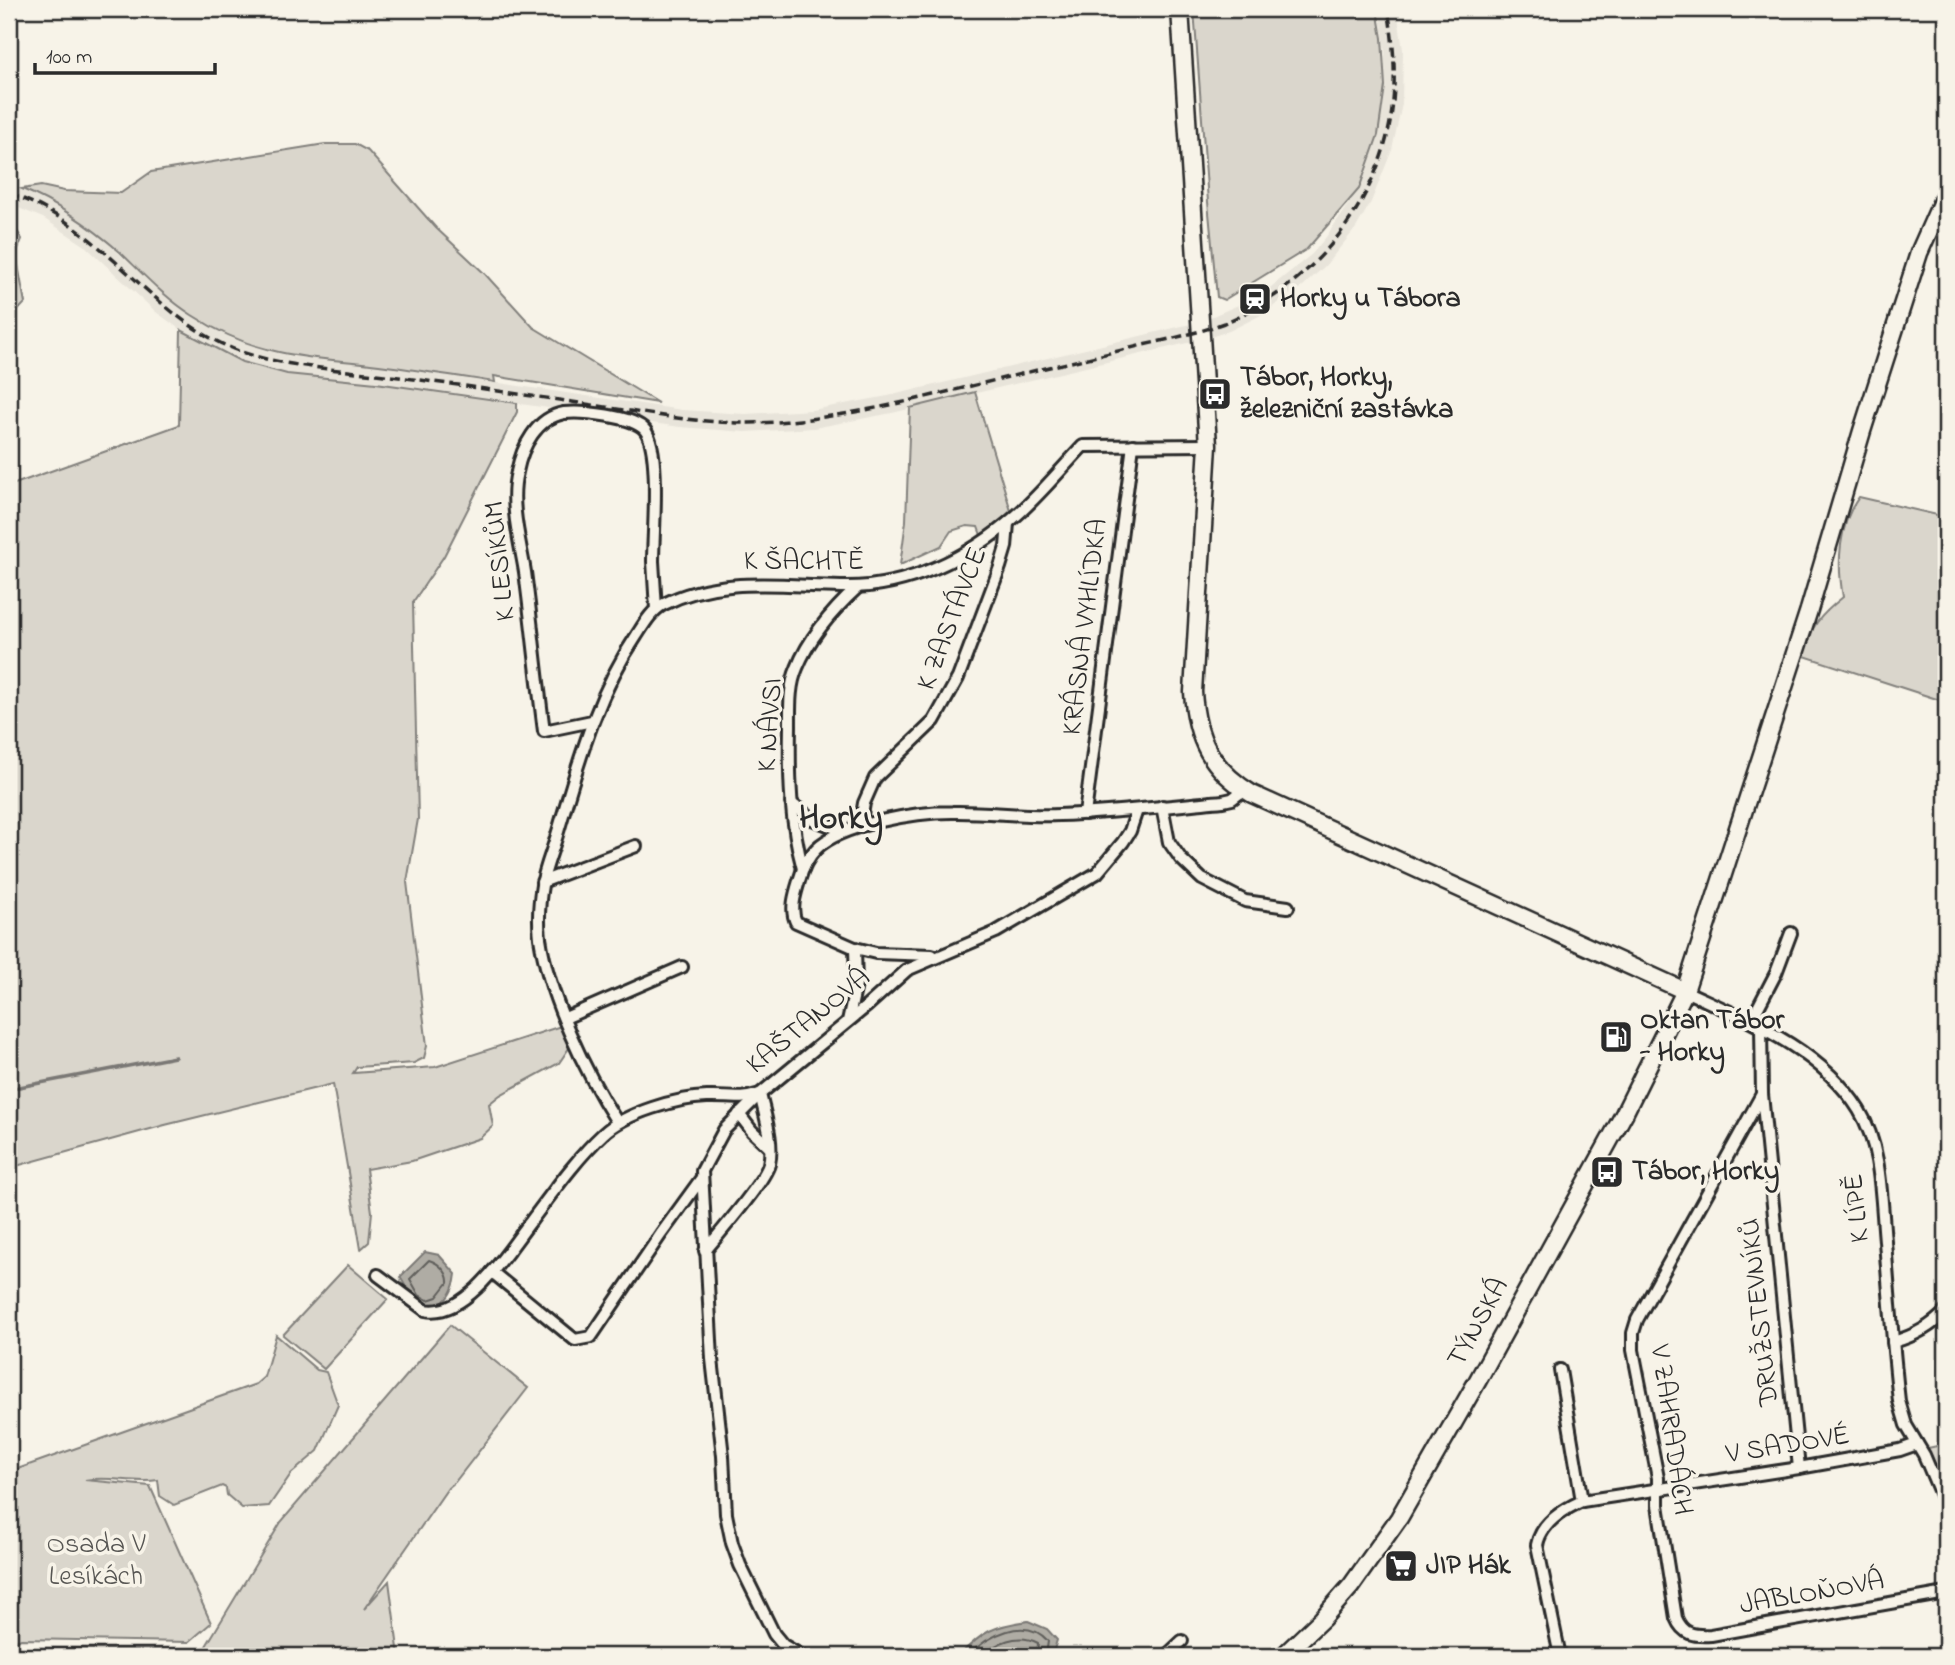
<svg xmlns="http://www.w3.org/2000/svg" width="1955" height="1665" font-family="'Indie Flower',sans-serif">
<rect width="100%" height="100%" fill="#f7f3e8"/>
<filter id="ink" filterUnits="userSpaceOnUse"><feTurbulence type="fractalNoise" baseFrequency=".0143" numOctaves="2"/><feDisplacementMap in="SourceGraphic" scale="14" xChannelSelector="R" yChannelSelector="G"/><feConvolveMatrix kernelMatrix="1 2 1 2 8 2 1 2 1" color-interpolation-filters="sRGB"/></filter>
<g filter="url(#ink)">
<path fill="#e8e4da" d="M 1379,9 L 1397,9 L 1403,50 L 1402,104 L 1392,150 L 1371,202 L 1356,228 L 1325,266 L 1303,286 L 1259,316 L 1229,331 L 1204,339 L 892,413 L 814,428 L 745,432 L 680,427 L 376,383 L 287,374 L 265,368 L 223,354 L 181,330 L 156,312 L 84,245 L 43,218 L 9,204 L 9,185 L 52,202 L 95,231 L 167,298 L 191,315 L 231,338 L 269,351 L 290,356 L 377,365 L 682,410 L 745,414 L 812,410 L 888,396 L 1199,322 L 1250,300 L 1271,287 L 1312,254 L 1326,237 L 1355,194 L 1366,171 L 1375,145 L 1384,102 L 1385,51 Z"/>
<g fill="#dad6cc" stroke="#82807c" stroke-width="2">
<path d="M 1194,9 L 1377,9 L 1382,38 L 1385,86 L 1378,135 L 1359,189 L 1307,249 L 1224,300 L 1217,297 L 1208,202 Z"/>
<path d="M 325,144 L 355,144 L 368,151 L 436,228 L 485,274 L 533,327 L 658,403 L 494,376 L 495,382 C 456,376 418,370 379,365 C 304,356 258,358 192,315 C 165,298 143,274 120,252 C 90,226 59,204 22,189 L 41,186 L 64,191 L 121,193 L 151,172 Z"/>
<path d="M 9,226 L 17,231 L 22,239 L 16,254 L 25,303 L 9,320 Z"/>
<path d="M 181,330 L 242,362 L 287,374 L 376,383 L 517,403 L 517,412 L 444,556 L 413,602 L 418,819 L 407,882 L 427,1046 L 424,1058 L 414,1063 L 357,1067 L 353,1073 L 435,1067 L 561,1026 L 569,1048 L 559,1063 L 500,1095 L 489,1104 L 493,1126 L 480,1138 L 412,1161 L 366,1169 L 372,1212 L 369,1242 L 361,1249 L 333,1084 L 165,1125 L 9,1168 L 9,486 L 179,425 Z"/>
<path d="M 975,392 L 1011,511 L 997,525 L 981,535 L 978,527 L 967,526 L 951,531 L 941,546 L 900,565 L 906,521 L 910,408 Z"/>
<path d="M 1859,497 L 1946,517 L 1946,702 L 1801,655 C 1813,625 1818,617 1843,597 C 1837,565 1838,525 1859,497 Z"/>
<path d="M 348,1265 L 388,1299 L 324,1369 L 283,1335 Z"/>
<path d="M 450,1325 L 528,1388 L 455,1482 L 448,1488 L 364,1609 L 389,1581 L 399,1656 L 200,1656 L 281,1522 Z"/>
<path d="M 276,1335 L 317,1370 L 326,1372 L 338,1405 L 318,1451 L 291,1474 L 269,1506 L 242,1508 L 227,1495 L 226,1488 L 222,1486 L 174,1505 L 160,1496 L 158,1480 C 133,1484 109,1475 85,1480 L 150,1486 L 211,1623 L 189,1642 L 21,1639 L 9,1644 L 9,1472 L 256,1384 L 264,1377 Z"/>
<path d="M 1946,1444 L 1946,1493 L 1928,1448 Z"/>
<path d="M 22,1648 L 189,1650 L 193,1656 L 9,1656 L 9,1652 Z"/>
</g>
<g fill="#afaca4" stroke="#7a7874" stroke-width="2">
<path d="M 425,1252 L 439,1255 L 456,1274 C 455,1294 436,1320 415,1301 C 409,1295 405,1284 400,1277 Z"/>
<path d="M 1028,1621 L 1047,1629 L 1057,1640 L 1052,1656 L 959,1656 C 983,1631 993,1626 1028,1621 Z"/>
</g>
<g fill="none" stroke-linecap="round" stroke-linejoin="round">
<g stroke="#605f5b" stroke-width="2">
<path d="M 429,1260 C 439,1263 449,1273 448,1283 L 437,1297 L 428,1300 L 419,1295 L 410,1279 Z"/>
<path d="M 968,1656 C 987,1636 1025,1615 1048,1641 L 1046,1656"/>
<path d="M 980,1656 C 997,1643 1017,1632 1038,1643 L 1037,1656"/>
</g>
<path stroke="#7a7874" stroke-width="3.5" d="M 9,1089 L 175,1057"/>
<defs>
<g id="street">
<path d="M 592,721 L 544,731 C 537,678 532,625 525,572 C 520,541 509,503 517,472 C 522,447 536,418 564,413 C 581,411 634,416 645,430 C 661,450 653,533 653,561 C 654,577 655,593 656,609"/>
<path d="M 791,803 L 812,819 L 844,831"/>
<path d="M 1162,806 L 1169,842 L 1181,859 L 1202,879 L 1245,901 L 1288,907"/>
<path d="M 1085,814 L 1133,445"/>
<path d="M 860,827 L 864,803 L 875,778 L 934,721 L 958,678 L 1000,567 L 1006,547 L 1008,523"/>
<path d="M 803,869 C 790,822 789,775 790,726 C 790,707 789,686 797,668 C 809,638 834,609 858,587"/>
<path d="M 542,882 L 636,846"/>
<path d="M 932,955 L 876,953 L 855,948 L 796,922 C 790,910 795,894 799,881 C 802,870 808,857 816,849 C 840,824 918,812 952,812 C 988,811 1023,817 1059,815 C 1113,813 1168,806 1223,801 L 1232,799 L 1245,789"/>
<path d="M 1685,991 C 1747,1020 1821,1049 1859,1110 C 1882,1147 1881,1199 1885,1241 C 1889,1294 1893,1348 1899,1401 L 1906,1425 L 1924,1455 L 1946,1507"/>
<path d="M 565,1018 L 682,967"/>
<path d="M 848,1021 L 856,985 L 855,948"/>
<path d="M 1751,1021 L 1776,973 L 1791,933"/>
<path d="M 1761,1027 L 1762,1094 L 1799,1468"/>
<path d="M 1762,1094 L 1637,1320 L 1633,1333 L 1633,1350 L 1658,1478 L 1658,1505 L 1676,1618 C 1683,1635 1694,1636 1711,1635 L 1946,1593"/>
<path d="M 756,1098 L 724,1130 L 702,1171 L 712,1359 L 723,1456 L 726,1514 L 732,1543 L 740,1565 L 774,1634 L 783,1645 L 802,1656"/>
<path d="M 739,1114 L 752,1131 L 770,1148"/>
<path d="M 617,1122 C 585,1072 549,997 540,938 C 538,921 539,903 542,885 C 545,868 552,852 557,835 C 578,765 595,697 637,635 C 644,624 652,610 664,604 C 721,576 780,586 841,587 C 906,589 969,558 1017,515 C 1041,494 1061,469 1083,446 L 1208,445"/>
<path d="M 705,1251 C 719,1234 765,1181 769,1164 C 774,1142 765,1116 760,1094"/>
<path d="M 492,1272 L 575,1340 L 591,1337 L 661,1234 L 701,1179"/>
<path d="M 378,1275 L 425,1310 C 467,1319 509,1249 531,1221 C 553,1192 576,1159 603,1134 C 625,1113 677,1098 707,1097 C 728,1096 738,1101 760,1094 L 867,1006 L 907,970 L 996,932 L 1097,873 L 1123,842 L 1130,831 L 1137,810"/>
<path d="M 1893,1342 C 1915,1336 1931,1327 1946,1311"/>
<path d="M 1560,1370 L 1582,1501 C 1562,1510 1541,1523 1537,1545 L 1560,1656"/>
<path d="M 1582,1501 L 1799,1468 L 1900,1450 L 1917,1444"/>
<path d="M 1166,1656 L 1182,1641"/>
</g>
<g id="secondary">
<path d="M 1180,9 L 1208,445 L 1193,692 C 1196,739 1211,769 1252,794 L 1685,991"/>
<path d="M 1283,1656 L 1322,1619 L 1351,1586 L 1399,1518 L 1478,1380 L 1624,1114 L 1685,991 L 1809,610 L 1862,431 L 1919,253 L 1946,192"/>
</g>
</defs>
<use href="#street" stroke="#2b2b2b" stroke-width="16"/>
<use href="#secondary" stroke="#2b2b2b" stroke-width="21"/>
<use href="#street" stroke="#f7f3e8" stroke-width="10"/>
<use href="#secondary" stroke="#f7f3e8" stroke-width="16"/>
<path stroke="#2b2b2b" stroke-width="3.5" stroke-dasharray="10 5" stroke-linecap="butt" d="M 9,194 C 106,223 154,327 251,355 C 292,367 333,369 375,374 C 403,377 430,382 458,385 C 505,392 552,399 599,406 C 648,414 699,423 749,423 C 841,422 931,395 1021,374 C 1061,364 1102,355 1143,345 C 1170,339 1198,333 1224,323 C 1314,286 1384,199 1393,101 C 1396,70 1393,39 1388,9"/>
</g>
</g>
<defs>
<symbol id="station-square" viewBox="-11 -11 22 22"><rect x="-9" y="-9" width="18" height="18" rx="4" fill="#2b2b2b" stroke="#f7f3e8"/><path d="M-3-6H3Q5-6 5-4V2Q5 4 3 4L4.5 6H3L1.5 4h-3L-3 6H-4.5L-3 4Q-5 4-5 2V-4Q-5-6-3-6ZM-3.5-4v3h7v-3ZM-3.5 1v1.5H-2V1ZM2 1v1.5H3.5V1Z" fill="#fff"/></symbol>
<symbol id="bus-square" viewBox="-11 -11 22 22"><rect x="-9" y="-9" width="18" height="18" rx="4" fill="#2b2b2b" stroke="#f7f3e8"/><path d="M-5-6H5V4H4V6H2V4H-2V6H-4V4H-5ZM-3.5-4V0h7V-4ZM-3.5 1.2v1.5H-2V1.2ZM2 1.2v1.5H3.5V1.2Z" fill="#fff"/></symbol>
<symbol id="fuel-square" viewBox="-11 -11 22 22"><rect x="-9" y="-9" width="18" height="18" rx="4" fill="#2b2b2b" stroke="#f7f3e8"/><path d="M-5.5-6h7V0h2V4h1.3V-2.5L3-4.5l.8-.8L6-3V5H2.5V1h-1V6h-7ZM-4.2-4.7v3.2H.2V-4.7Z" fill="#fff"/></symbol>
<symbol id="supermarket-square" viewBox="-11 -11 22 22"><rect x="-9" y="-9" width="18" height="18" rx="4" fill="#2b2b2b" stroke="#f7f3e8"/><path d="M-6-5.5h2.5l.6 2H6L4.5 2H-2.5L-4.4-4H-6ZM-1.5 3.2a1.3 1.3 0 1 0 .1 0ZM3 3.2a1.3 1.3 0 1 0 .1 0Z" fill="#fff"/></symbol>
</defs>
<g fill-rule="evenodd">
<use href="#station-square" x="1236" y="280" width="38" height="38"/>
<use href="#bus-square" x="1196" y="375" width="38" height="38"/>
<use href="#fuel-square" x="1597" y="1018" width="38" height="38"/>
<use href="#bus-square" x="1588" y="1153" width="38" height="38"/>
<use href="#supermarket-square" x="1382" y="1547" width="38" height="38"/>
</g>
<g text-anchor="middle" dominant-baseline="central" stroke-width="7" stroke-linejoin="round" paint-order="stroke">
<g font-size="28" font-weight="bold" fill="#2b2b2b" stroke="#f7f3e8" text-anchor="start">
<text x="1280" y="299">Horky u Tábora</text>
<text x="1240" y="378">Tábor, Horky,<tspan x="1240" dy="32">železniční zastávka</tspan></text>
<text x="1640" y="1021">Oktan Tábor<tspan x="1640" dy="32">- Horky</tspan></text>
<text x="1632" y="1172">Tábor, Horky</text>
<text x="1426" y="1566">JIP Hák</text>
</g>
<g font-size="28" fill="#2b2b2b" stroke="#f7f3e8">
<text transform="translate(501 561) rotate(-96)">K LESÍKŮM</text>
<text x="804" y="562">K ŠACHTĚ</text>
<text transform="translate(953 619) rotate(-69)">K ZASTÁVCE</text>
<text transform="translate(1086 627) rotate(-83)">KRÁSNÁ VYHLÍDKA</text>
<text transform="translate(771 725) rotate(-86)">K NÁVSI</text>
<text transform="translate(809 1022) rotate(-39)">KAŠTANOVÁ</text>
<text transform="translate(1858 1208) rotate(-96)">K LÍPĚ</text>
<text transform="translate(1761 1312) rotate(-96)">DRUŽSTEVNÍKŮ</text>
<text transform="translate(1479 1323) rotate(-61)">TÝNSKÁ</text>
<text transform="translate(1670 1430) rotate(82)">V ZAHRADÁCH</text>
<text transform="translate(1788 1446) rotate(-9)">V SADOVÉ</text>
<text transform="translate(1812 1594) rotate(-10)">JABLOŇOVÁ</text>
</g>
<g font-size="28" fill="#575653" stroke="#f7f3e8">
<text x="96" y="1545">Osada V<tspan x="96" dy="32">Lesíkách</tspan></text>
</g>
<g font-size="35" font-weight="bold" fill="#2b2b2b" stroke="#f7f3e8">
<text x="841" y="819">Horky</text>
</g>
</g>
<rect width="1955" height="1665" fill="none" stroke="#f7f3e8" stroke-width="35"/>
<rect x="18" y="18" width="1920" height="1630" fill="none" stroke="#2b2b2b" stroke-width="2.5" filter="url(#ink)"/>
<path d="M35 63v10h180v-10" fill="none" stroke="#2b2b2b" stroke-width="3.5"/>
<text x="46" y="63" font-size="21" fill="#2b2b2b" stroke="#f7f3e8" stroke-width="5" paint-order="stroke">100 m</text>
</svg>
